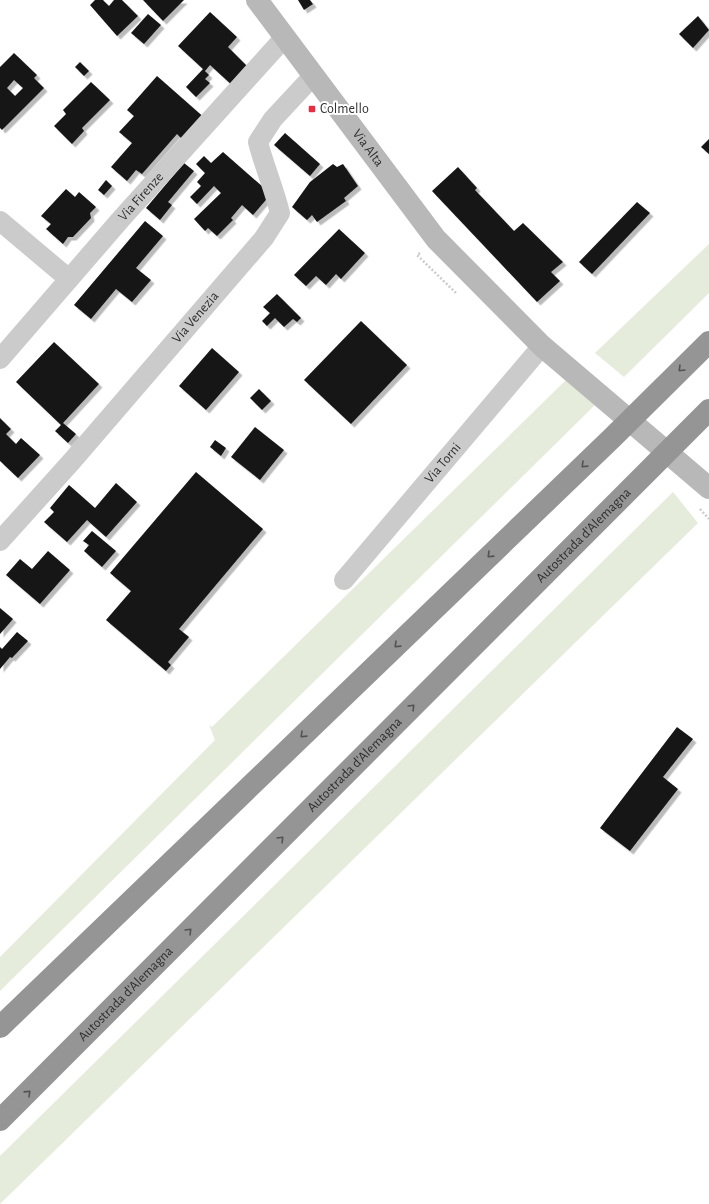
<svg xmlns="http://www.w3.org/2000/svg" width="709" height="1204" font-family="'Alegreya Sans',sans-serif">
<defs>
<filter id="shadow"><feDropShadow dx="3.5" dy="3.5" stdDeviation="0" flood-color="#0004"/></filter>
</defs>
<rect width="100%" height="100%" fill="#fff"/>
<g fill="#e5ecdb">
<path d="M 709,244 L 709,293 L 624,377 L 595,353 Z"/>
<path d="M 567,379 L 596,404 L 0,991 L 0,957 L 215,740 L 209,725 L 212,727 Z"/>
<path d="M 673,492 L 698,523 L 0,1204 L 0,1156 Z"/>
</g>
<g fill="#151515" fill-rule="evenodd" filter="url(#shadow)">
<path d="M 95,0 L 103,0 L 109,6 L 114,0 L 122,0 L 138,16 L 117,36 L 90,5 Z"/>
<path d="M 143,0 L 184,0 L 163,21 Z"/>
<path d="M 298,0 L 310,0 L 313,4 L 304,10 Z"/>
<path d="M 210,12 L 237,37 L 228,47 L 250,69 L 234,87 L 210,65 L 205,71 L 209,75 L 205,79 L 210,83 L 196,97 L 186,87 L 203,69 L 178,46 Z"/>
<path d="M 148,14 L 161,25 L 144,44 L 131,33 Z"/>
<path d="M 698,16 L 709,30 L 693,48 L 679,34 Z"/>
<path d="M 14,53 L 37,75 L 34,78 L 44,88 L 2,130 L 0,128 L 0,67 ZM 14,80 L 23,88 L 15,96 L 7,88 Z"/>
<path d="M 80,62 L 89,71 L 84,76 L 75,67 Z"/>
<path d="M 157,76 L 207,120 L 186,143 L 177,134 L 142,174 L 136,170 L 127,181 L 111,167 L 132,143 L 119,132 L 134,116 L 127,110 Z"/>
<path d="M 91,82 L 110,100 L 82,128 L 84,131 L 72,144 L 54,126 L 66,114 L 63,110 Z"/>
<path d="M 285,133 L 320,164 L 310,176 L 274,145 Z"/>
<path d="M 709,139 L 709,154 L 701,147 Z"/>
<path d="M 223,152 L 271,194 L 253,215 L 242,205 L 231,218 L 233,220 L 217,236 L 208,228 L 205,231 L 194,219 L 221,193 L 214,186 L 197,204 L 190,197 L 201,186 L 197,182 L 205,173 L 196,164 L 204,156 L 211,163 Z"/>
<path d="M 184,163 L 194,171 L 168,202 L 172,205 L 160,220 L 146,208 Z"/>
<path d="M 333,164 L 337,167 L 343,164 L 358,186 L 344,198 L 346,201 L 317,222 L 312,215 L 307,220 L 292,207 L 310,182 Z"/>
<path d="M 458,167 L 477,188 L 475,190 L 514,231 L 523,223 L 563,262 L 551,272 L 560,281 L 537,302 L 432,191 Z"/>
<path d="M 106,180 L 112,186 L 104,195 L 98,190 Z"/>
<path d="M 66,189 L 75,197 L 79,192 L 96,207 L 90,213 L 91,218 L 73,237 L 68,237 L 63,244 L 46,229 L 51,224 L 41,216 Z"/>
<path d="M 637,202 L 650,213 L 592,274 L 579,262 Z"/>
<path d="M 145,221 L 163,236 L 136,268 L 151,280 L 132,302 L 116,289 L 91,319 L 74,305 Z"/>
<path d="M 339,229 L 365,253 L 341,279 L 336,274 L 326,285 L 316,276 L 306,286 L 294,275 Z"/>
<path d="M 277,294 L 301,318 L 297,322 L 293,319 L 284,327 L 275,318 L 267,326 L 262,321 L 270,313 L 263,307 Z"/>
<path d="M 361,321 L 407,365 L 351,424 L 304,380 Z"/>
<path d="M 54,342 L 99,384 L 63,423 L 76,434 L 68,443 L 55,431 L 61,425 L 16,382 Z"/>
<path d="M 212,348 L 239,372 L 206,410 L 179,386 Z"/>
<path d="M 259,389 L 271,401 L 262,410 L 250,398 Z"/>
<path d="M 0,418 L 11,429 L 6,434 L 16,444 L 21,438 L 40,455 L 18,478 L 0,461 Z"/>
<path d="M 255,427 L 284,450 L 260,480 L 231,457 Z"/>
<path d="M 215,440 L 226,448 L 221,456 L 210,447 Z"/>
<path d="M 196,472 L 263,529 L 179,629 L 189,637 L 168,662 L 171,665 L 166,671 L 106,620 L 131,591 L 110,573 Z"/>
<path d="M 116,483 L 137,502 L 106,537 L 87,520 L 67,542 L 44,522 L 54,512 L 50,508 L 69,485 L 95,508 Z"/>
<path d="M 92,531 L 116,551 L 102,567 L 84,551 L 89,545 L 83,541 Z"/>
<path d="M 48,551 L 70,570 L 40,604 L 6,575 L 20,559 L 32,569 Z"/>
<path d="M 0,608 L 13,619 L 0,634 Z"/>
<path d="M 17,632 L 28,641 L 12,658 L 10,657 L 0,669 L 0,647 L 2,649 Z"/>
<path d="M 677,727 L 693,739 L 663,777 L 678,789 L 630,851 L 600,828 Z"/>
</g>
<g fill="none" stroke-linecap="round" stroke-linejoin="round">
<g stroke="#cbcbcb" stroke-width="2.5" stroke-dasharray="2 2" stroke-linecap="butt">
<path d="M 420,253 L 417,255 L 456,293"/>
<path d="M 700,509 L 709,519"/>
</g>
<g stroke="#cbcbcb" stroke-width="20">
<path d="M 0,221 L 69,279"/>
<path id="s1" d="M 0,359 L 121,219 L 285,37"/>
<path id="s2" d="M 0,541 L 72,461 L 264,238 L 280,213 C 274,188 264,166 258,142 L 273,119 L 314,75"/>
<path id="s3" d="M 344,580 L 542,346"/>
</g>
<path stroke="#b8b8b8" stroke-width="22" id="s4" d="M 257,0 L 436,239 L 542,346 L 709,488"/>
<g stroke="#959595" stroke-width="22">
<path d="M 0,1027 L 612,438 L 709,342"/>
<path id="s5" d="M 0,1120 L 709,410"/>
</g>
</g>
<defs><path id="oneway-chevron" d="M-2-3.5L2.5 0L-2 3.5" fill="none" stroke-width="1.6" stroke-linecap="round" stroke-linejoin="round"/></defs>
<g stroke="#525252">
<use href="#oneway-chevron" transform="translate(681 369) rotate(135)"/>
<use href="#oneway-chevron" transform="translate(584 465) rotate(136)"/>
<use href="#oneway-chevron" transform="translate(490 555) rotate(136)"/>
<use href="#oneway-chevron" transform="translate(397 645) rotate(136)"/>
<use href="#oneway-chevron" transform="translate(412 707) rotate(-45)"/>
<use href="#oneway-chevron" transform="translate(303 735) rotate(136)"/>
<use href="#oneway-chevron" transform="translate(281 839) rotate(-45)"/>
<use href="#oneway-chevron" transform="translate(189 931) rotate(-45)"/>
<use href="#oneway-chevron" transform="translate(28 1093) rotate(-44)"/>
</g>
<rect fill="#ea2c3e" stroke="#fff" stroke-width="1.5" x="308" y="105" width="8" height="8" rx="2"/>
<g text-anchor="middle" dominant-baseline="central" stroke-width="4" stroke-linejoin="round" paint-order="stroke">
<g font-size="14" fill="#2e2e2e" stroke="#fff" text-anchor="start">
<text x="320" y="109">Colmello</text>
</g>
<g font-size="14" fill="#2e2e2e" stroke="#fff">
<text stroke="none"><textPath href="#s4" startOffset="185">Via Alta</textPath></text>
<text stroke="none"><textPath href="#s1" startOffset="215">Via Firenze</textPath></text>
<text stroke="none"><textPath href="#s2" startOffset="297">Via Venezia</textPath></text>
<text stroke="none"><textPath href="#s3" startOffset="153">Via Torni</textPath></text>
<text stroke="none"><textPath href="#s5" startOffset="826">Autostrada d'Alemagna</textPath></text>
<text stroke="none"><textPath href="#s5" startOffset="502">Autostrada d'Alemagna</textPath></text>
<text stroke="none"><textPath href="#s5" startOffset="178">Autostrada d'Alemagna</textPath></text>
</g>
</g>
</svg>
